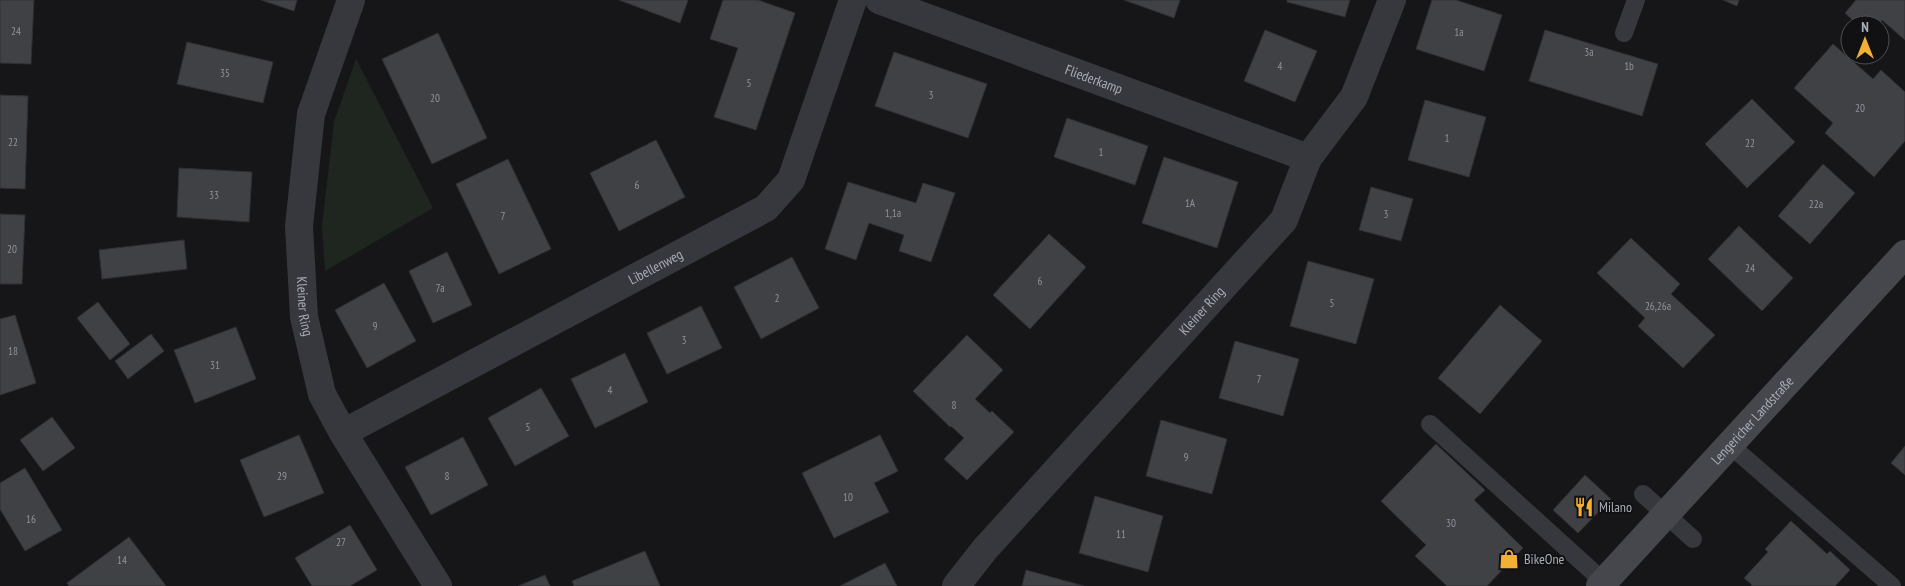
<svg xmlns="http://www.w3.org/2000/svg" width="1905" height="586" font-family="'PT Sans Narrow',sans-serif">
<rect width="100%" height="100%" fill="#161618"/>
<path fill="#1e261f" d="M 356,59 L 433,208 L 325,271 L 322,225 L 334,122 Z"/>
<g fill="#404145" stroke="#303034">
<path d="M 0,0 L 34,0 L 31,64 L 0,63 Z"/>
<path d="M 261,0 L 297,0 L 294,11 Z"/>
<path d="M 619,0 L 688,0 L 680,23 Z"/>
<path d="M 723,0 L 758,0 L 795,13 L 756,130 L 714,117 L 738,48 L 710,39 Z"/>
<path d="M 1124,0 L 1180,0 L 1174,18 Z"/>
<path d="M 1287,0 L 1350,0 L 1345,17 L 1287,2 Z"/>
<path d="M 1432,0 L 1456,0 L 1502,15 L 1484,71 L 1416,49 Z"/>
<path d="M 1723,0 L 1739,0 L 1737,6 Z"/>
<path d="M 1856,0 L 1905,0 L 1905,40 L 1882,20 L 1878,25 L 1858,25 L 1845,13 Z"/>
<path d="M 1265,30 L 1317,51 L 1295,102 L 1244,81 Z"/>
<path d="M 1545,30 L 1658,64 L 1642,116 L 1529,81 Z"/>
<path d="M 438,33 L 487,138 L 432,164 L 382,59 Z"/>
<path d="M 187,42 L 273,62 L 263,103 L 177,84 Z"/>
<path d="M 1833,44 L 1873,79 L 1881,70 L 1905,92 L 1905,141 L 1874,177 L 1825,133 L 1833,123 L 1794,88 Z"/>
<path d="M 894,52 L 987,84 L 968,138 L 875,106 Z"/>
<path d="M 0,95 L 28,96 L 25,189 L 0,188 Z"/>
<path d="M 1752,99 L 1795,142 L 1747,188 L 1705,144 Z"/>
<path d="M 1425,100 L 1486,117 L 1469,177 L 1408,160 Z"/>
<path d="M 1067,118 L 1148,146 L 1135,185 L 1054,157 Z"/>
<path d="M 656,140 L 685,197 L 619,231 L 590,173 Z"/>
<path d="M 1164,157 L 1238,182 L 1217,248 L 1142,223 Z"/>
<path d="M 508,159 L 551,249 L 499,274 L 456,184 Z"/>
<path d="M 1823,164 L 1855,193 L 1810,244 L 1778,216 Z"/>
<path d="M 179,168 L 252,172 L 249,222 L 177,217 Z"/>
<path d="M 848,182 L 916,203 L 923,183 L 955,193 L 931,262 L 899,251 L 904,235 L 869,223 L 856,260 L 825,249 Z"/>
<path d="M 1371,187 L 1413,199 L 1401,241 L 1359,230 Z"/>
<path d="M 0,214 L 25,215 L 22,284 L 0,284 Z"/>
<path d="M 1739,226 L 1793,278 L 1762,311 L 1708,259 Z"/>
<path d="M 1049,234 L 1086,267 L 1030,329 L 993,295 Z"/>
<path d="M 1631,238 L 1680,284 L 1671,294 L 1715,335 L 1683,368 L 1638,326 L 1645,318 L 1597,273 Z"/>
<path d="M 184,240 L 187,269 L 102,279 L 99,250 Z"/>
<path d="M 447,252 L 472,305 L 433,323 L 409,271 Z"/>
<path d="M 792,257 L 819,308 L 761,339 L 734,287 Z"/>
<path d="M 1308,261 L 1374,279 L 1356,344 L 1290,326 Z"/>
<path d="M 384,283 L 416,341 L 367,368 L 335,310 Z"/>
<path d="M 98,302 L 130,344 L 110,360 L 77,318 Z"/>
<path d="M 1500,305 L 1542,341 L 1480,414 L 1438,378 Z"/>
<path d="M 701,306 L 722,348 L 667,374 L 647,333 Z"/>
<path d="M 15,315 L 36,383 L 0,395 L 0,319 Z"/>
<path d="M 236,327 L 256,379 L 195,403 L 174,350 Z"/>
<path d="M 151,334 L 164,351 L 128,379 L 115,361 Z"/>
<path d="M 967,335 L 1003,370 L 975,399 L 990,413 L 992,411 L 1014,432 L 967,480 L 944,459 L 964,438 L 951,426 L 950,427 L 913,391 Z"/>
<path d="M 1235,341 L 1299,359 L 1283,416 L 1219,398 Z"/>
<path d="M 625,353 L 648,402 L 595,428 L 571,379 Z"/>
<path d="M 541,388 L 569,436 L 515,466 L 488,418 Z"/>
<path d="M 52,417 L 75,448 L 43,471 L 20,440 Z"/>
<path d="M 1161,420 L 1227,439 L 1212,494 L 1146,476 Z"/>
<path d="M 299,435 L 324,493 L 264,517 L 240,460 Z"/>
<path d="M 880,435 L 898,471 L 874,483 L 889,512 L 834,538 L 802,473 Z"/>
<path d="M 463,437 L 488,485 L 431,515 L 405,467 Z"/>
<path d="M 1436,444 L 1485,490 L 1474,500 L 1523,548 L 1487,586 L 1447,586 L 1415,556 L 1426,545 L 1381,501 Z"/>
<path d="M 1905,446 L 1905,475 L 1891,463 Z"/>
<path d="M 25,468 L 62,530 L 25,551 L 0,509 L 0,483 Z"/>
<path d="M 1585,475 L 1611,499 L 1578,533 L 1553,510 Z"/>
<path d="M 1095,496 L 1163,516 L 1148,572 L 1079,553 Z"/>
<path d="M 1791,521 L 1827,554 L 1830,551 L 1850,570 L 1835,586 L 1751,586 L 1752,585 L 1744,578 L 1768,552 L 1765,549 Z"/>
<path d="M 350,525 L 377,570 L 350,586 L 312,586 L 295,558 Z"/>
<path d="M 129,537 L 166,586 L 69,586 L 67,583 Z"/>
<path d="M 645,551 L 660,586 L 574,586 L 572,581 Z"/>
<path d="M 885,563 L 897,586 L 840,586 Z"/>
<path d="M 1026,570 L 1084,586 L 1022,586 Z"/>
<path d="M 545,575 L 550,586 L 518,586 Z"/>
</g>
<g fill="none" stroke-linecap="round" stroke-linejoin="round">
<g stroke="#37383d" stroke-width="18">
<path d="M 1624,33 L 1636,0"/>
<path d="M 1430,424 L 1604,582"/>
<path d="M 1730,445 L 1892,586"/>
<path d="M 1643,494 L 1693,539"/>
</g>
<g stroke="#37383d" stroke-width="28">
<path id="s1" d="M 351,0 L 311,114 L 299,226 L 304,317 L 322,394 L 343,433 L 438,586"/>
<path id="s2" d="M 879,0 L 1308,158"/>
<path id="s3" d="M 343,433 L 766,208 L 791,180 L 853,0"/>
<path id="s4" d="M 956,586 L 985,549 L 1284,220 L 1308,158 L 1354,97 L 1392,0"/>
</g>
<path stroke="#45474d" stroke-width="28" id="s5" d="M 1600,586 L 1905,254"/>
</g>
<defs>
<symbol id="restaurant-bare" viewBox="-9 -9 18 18"><path d="M-5-6h1v4h1v-4h1v4h1v-4h1v5L-1.5 .5V6h-2V.5L-5-1ZM5-6V6H3V1.5H1.5Q1.5-4 5-6Z" fill="#f2b134" stroke="#111113" stroke-width="2.5" paint-order="stroke"/></symbol>
<symbol id="shop-bare" viewBox="-9 -9 18 18"><path d="M-5-2.5h2.3a2.7 3.5 0 0 1 5.4 0H5L5.5 6h-11ZM-1.5-2.5h3a1.5 2.3 0 0 0-3 0Z" fill="#f2b134" stroke="#111113" stroke-width="2.5" paint-order="stroke"/></symbol>
</defs>
<g fill-rule="evenodd">
<use href="#restaurant-bare" x="1570" y="493" width="28" height="28"/>
<use href="#shop-bare" x="1495" y="545" width="28" height="28"/>
</g>
<g text-anchor="middle" dominant-baseline="central" stroke-width="4" stroke-linejoin="round" paint-order="stroke">
<g font-size="11" fill="#8e929b">
<text x="16" y="31">24</text>
<text x="1459" y="32">1a</text>
<text x="1589" y="52">3a</text>
<text x="1280" y="66">4</text>
<text x="1629" y="66">1b</text>
<text x="225" y="73">35</text>
<text x="749" y="83">5</text>
<text x="931" y="95">3</text>
<text x="435" y="98">20</text>
<text x="1860" y="108">20</text>
<text x="1447" y="138">1</text>
<text x="13" y="142">22</text>
<text x="1750" y="143">22</text>
<text x="1101" y="152">1</text>
<text x="637" y="185">6</text>
<text x="214" y="195">33</text>
<text x="1190" y="203">1A</text>
<text x="1816" y="204">22a</text>
<text x="893" y="213">1,1a</text>
<text x="1386" y="214">3</text>
<text x="503" y="216">7</text>
<text x="12" y="249">20</text>
<text x="1750" y="268">24</text>
<text x="1040" y="281">6</text>
<text x="440" y="288">7a</text>
<text x="777" y="298">2</text>
<text x="1332" y="303">5</text>
<text x="1658" y="306">26,26a</text>
<text x="375" y="326">9</text>
<text x="684" y="340">3</text>
<text x="13" y="351">18</text>
<text x="215" y="365">31</text>
<text x="1259" y="379">7</text>
<text x="610" y="390">4</text>
<text x="954" y="405">8</text>
<text x="528" y="427">5</text>
<text x="1186" y="457">9</text>
<text x="282" y="476">29</text>
<text x="447" y="476">8</text>
<text x="848" y="497">10</text>
<text x="31" y="519">16</text>
<text x="1451" y="523">30</text>
<text x="1121" y="534">11</text>
<text x="341" y="542">27</text>
<text x="122" y="560">14</text>
</g>
<g font-size="14" fill="#a8adb8" stroke="#111113">
<text stroke="none"><textPath href="#s2" startOffset="229">Fliederkamp</textPath></text>
<text stroke="none"><textPath href="#s3" startOffset="354">Libellenweg</textPath></text>
<text stroke="none"><textPath href="#s1" startOffset="314">Kleiner Ring</textPath></text>
<text stroke="none"><textPath href="#s4" startOffset="369">Kleiner Ring</textPath></text>
<text stroke="none"><textPath href="#s5" startOffset="225">Lengericher Landstraße</textPath></text>
</g>
<g font-size="14" fill="#a8adb8" stroke="#111113" text-anchor="start">
<text x="1599" y="507">Milano</text>
<text x="1524" y="559">BikeOne</text>
</g>
</g>
<g transform="translate(1865 40)"><circle r="24" fill="#111113" stroke="#4d4f55"/>
<path d="M0-4L9 19L0 12L-9 19Z" fill="#f2b134"/>
<text y="-8" font-size="14" font-weight="bold" text-anchor="middle" fill="#a8adb8">N</text>
</g>
</svg>
